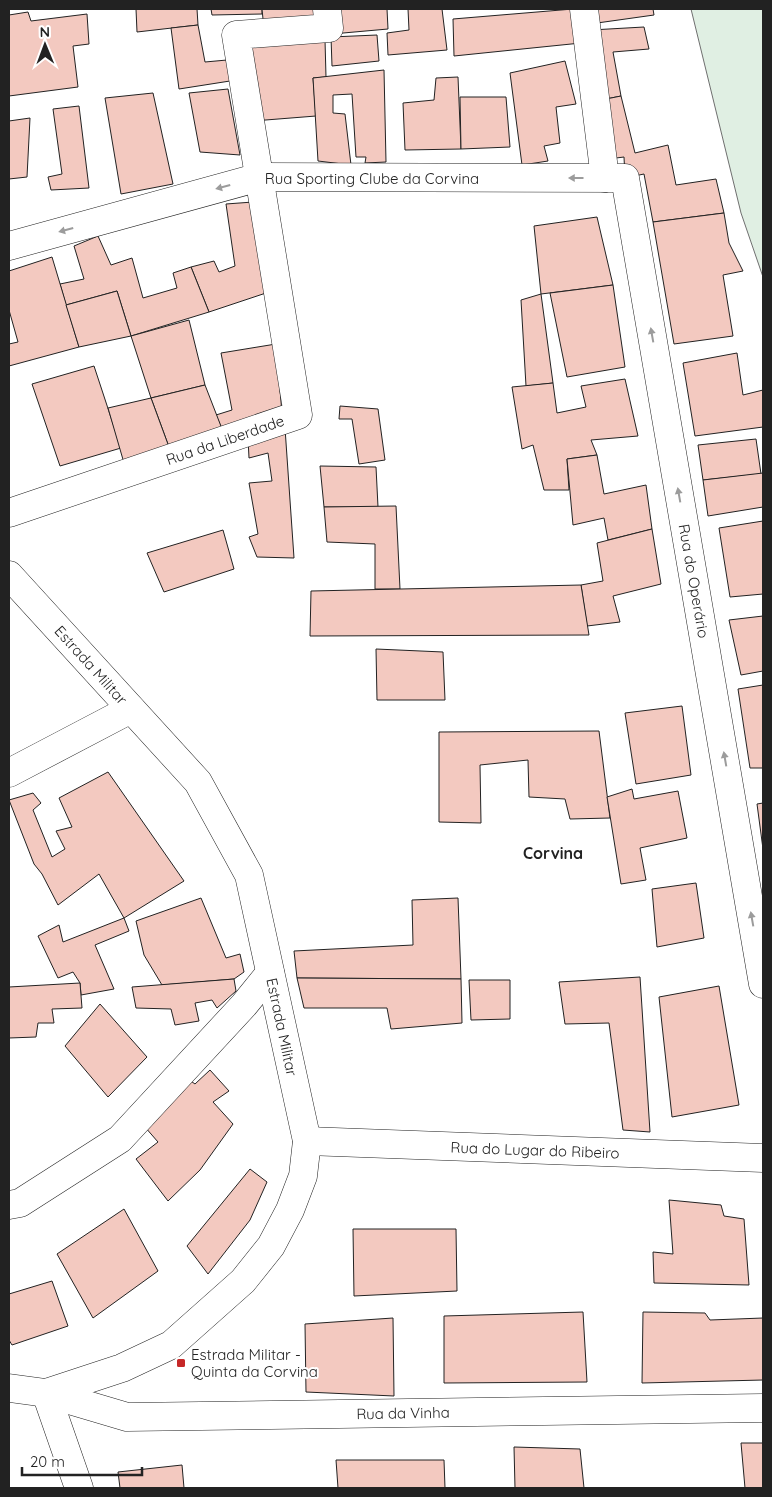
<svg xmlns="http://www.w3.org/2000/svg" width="772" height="1497" font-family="Quicksand,sans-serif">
<rect width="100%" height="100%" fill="#fff"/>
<path fill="#e0efe3" stroke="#6f6f6f" d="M 691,9 L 763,9 L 763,277 L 741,213 Z"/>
<g fill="#f3c9c0" stroke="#222">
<path d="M 136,9 L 197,9 L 198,25 L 137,32 Z"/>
<path d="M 211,9 L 262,9 L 262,14 L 212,15 Z"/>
<path d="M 262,9 L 318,9 L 321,26 L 264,29 Z"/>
<path d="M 330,9 L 387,9 L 388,29 L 332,34 Z"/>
<path d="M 408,9 L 442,9 L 447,50 L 388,55 L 387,33 L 409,30 Z"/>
<path d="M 573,9 L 581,43 L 454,56 L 453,19 Z"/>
<path d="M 588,9 L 653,9 L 654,15 L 590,24 Z"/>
<path d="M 28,12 L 31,21 L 87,14 L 89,44 L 73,46 L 78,87 L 9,96 L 9,15 Z"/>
<path d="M 198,25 L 205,62 L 227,60 L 230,81 L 179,89 L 171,28 Z"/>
<path d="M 644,27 L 649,49 L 613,52 L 621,96 L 601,100 L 591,30 Z"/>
<path d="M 377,35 L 379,61 L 332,66 L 331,37 Z"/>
<path d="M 325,40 L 326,77 L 313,78 L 316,116 L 253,121 L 244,48 Z"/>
<path d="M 565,61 L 576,104 L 556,107 L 560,143 L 544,146 L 548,161 L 522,165 L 510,73 Z"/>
<path d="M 384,70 L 386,162 L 365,163 L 366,157 L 356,157 L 352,94 L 333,95 L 333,113 L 345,114 L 351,165 L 318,161 L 313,78 Z"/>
<path d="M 458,77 L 461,149 L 405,150 L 403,103 L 434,100 L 436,78 Z"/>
<path d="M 228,89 L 240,155 L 200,152 L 189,93 Z"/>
<path d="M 153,93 L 173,184 L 121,194 L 105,98 Z"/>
<path d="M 621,96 L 635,153 L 668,145 L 676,185 L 716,179 L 724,213 L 653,222 L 644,174 L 625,178 L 624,157 L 608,159 L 601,100 Z"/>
<path d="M 460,97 L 506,97 L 510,147 L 461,149 Z"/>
<path d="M 79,106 L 89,188 L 51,190 L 48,177 L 62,174 L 53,109 Z"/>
<path d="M 30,118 L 27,177 L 9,179 L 9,121 Z"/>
<path d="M 253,202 L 266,293 L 209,312 L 191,267 L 214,261 L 219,272 L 235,266 L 226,204 Z"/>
<path d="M 724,213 L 729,243 L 743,271 L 723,275 L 733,336 L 674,344 L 653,222 Z"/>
<path d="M 597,217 L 613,285 L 541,294 L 534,226 Z"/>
<path d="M 98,236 L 111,265 L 132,258 L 143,298 L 177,288 L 173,273 L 191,267 L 209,312 L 131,336 L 117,291 L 66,305 L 60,284 L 84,279 L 74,246 Z"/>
<path d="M 52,257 L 79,347 L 9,366 L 9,344 L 18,342 L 9,310 L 9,271 Z"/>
<path d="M 613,285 L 625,367 L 567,377 L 550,293 Z"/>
<path d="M 117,291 L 131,336 L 79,347 L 66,305 Z"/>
<path d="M 541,294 L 553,383 L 526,386 L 521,300 Z"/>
<path d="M 189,320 L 205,385 L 151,398 L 131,336 Z"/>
<path d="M 276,344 L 282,413 L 224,434 L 216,415 L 232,410 L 221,353 Z"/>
<path d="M 737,353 L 743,395 L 763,390 L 763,427 L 695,436 L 683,363 Z"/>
<path d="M 94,366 L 121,448 L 60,466 L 32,384 Z"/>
<path d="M 625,379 L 638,436 L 591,440 L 597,455 L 567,459 L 569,490 L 544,490 L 533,445 L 522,449 L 512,387 L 553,383 L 557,413 L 586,407 L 581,386 Z"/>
<path d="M 205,385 L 224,434 L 169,447 L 151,398 Z"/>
<path d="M 151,398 L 169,447 L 124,463 L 108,408 Z"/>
<path d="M 340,406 L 378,409 L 385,460 L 359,464 L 352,419 L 339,419 Z"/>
<path d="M 285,428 L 294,558 L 257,557 L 249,537 L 258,534 L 249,483 L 272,481 L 268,453 L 249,458 L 248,438 Z"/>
<path d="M 756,439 L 761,474 L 703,480 L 698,445 Z"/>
<path d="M 597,455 L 604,494 L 646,485 L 652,529 L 608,540 L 604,518 L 573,525 L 567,459 Z"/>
<path d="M 320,466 L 376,467 L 378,507 L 324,507 Z"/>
<path d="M 763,473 L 763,507 L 708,516 L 703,480 Z"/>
<path d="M 396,506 L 400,589 L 375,589 L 375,544 L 327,542 L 324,507 Z"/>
<path d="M 763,521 L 763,594 L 730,597 L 719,528 Z"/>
<path d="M 652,529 L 661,584 L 613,596 L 620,622 L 587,626 L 581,585 L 603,581 L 597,543 Z"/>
<path d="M 223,530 L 234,569 L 164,592 L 147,553 Z"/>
<path d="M 581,585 L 589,635 L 310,636 L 311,591 Z"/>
<path d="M 763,616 L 763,671 L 741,675 L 729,620 Z"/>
<path d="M 376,649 L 443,652 L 445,700 L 377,700 Z"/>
<path d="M 763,685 L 763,768 L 750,768 L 738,689 Z"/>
<path d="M 682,706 L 691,775 L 636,784 L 625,713 Z"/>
<path d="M 599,731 L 610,818 L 570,819 L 565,799 L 529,797 L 528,760 L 480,765 L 481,823 L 439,822 L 439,732 Z"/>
<path d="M 108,772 L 184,881 L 124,918 L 99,874 L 58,905 L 42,874 L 34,864 L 9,800 L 33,793 L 41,803 L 33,810 L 52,857 L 65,849 L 56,831 L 72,827 L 59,798 Z"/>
<path d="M 632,789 L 634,799 L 678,791 L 687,838 L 640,848 L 646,880 L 621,884 L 607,797 Z"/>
<path d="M 763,803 L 763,849 L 757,804 Z"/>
<path d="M 696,883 L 704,938 L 657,947 L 652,889 Z"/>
<path d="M 201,898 L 226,958 L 240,954 L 244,972 L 234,979 L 162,985 L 144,955 L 136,921 Z"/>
<path d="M 458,898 L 461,979 L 297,978 L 294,951 L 413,945 L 412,900 Z"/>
<path d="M 124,918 L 129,931 L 95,945 L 114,989 L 81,995 L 80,983 L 73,972 L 58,978 L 38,936 L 59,925 L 63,942 Z"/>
<path d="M 640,977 L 650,1132 L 623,1130 L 609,1023 L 565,1024 L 559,982 Z"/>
<path d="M 297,978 L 461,979 L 462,1023 L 391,1029 L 387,1008 L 304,1008 Z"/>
<path d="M 234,979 L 236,991 L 217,1008 L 212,1000 L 195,1003 L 199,1021 L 175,1025 L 171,1009 L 136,1008 L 132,987 Z"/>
<path d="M 469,980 L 510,980 L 510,1019 L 471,1020 Z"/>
<path d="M 80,983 L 82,1008 L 52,1009 L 54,1023 L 38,1023 L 36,1037 L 9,1038 L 9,987 Z"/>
<path d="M 719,986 L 739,1105 L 672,1117 L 659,997 Z"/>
<path d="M 100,1004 L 147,1057 L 108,1097 L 65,1046 Z"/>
<path d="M 210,1070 L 229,1091 L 213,1102 L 233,1124 L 200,1170 L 168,1201 L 136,1159 L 158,1142 L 138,1119 L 188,1079 L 195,1084 Z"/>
<path d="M 250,1169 L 267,1182 L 250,1220 L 208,1274 L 187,1246 Z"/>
<path d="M 669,1200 L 721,1205 L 724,1216 L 744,1219 L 749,1285 L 654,1283 L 653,1252 L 673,1254 Z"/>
<path d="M 124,1209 L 158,1271 L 93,1318 L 57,1254 Z"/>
<path d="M 353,1229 L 456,1229 L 457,1291 L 354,1296 Z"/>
<path d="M 52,1281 L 68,1326 L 12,1345 L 9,1340 L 9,1294 Z"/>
<path d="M 583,1312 L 587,1382 L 444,1383 L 444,1316 Z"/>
<path d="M 643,1312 L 705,1313 L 710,1320 L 763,1318 L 763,1380 L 642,1383 Z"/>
<path d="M 393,1318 L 394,1396 L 306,1392 L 305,1324 Z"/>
<path d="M 741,1443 L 763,1443 L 763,1488 L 745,1488 Z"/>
<path d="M 514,1447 L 580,1449 L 584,1488 L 515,1488 Z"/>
<path d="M 336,1460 L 444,1460 L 445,1488 L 338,1488 Z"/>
<path d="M 182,1465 L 184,1488 L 120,1488 L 118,1472 Z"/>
</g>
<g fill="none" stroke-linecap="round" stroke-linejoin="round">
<defs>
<g id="street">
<path d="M 584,9 L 605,178"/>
<path d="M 9,246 L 260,177 L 625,178 L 763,984"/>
<path d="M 9,513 L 298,415 L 236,35 L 329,28 L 327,9"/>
<path d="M 9,575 L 198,782 L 249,875 L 307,1141 L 303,1176 L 290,1210 L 271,1246 L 243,1281 L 171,1345 L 122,1368 L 46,1393 L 9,1388"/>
<path d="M 9,773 L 131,709"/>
<path d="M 307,1141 L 763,1158"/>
<path d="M 9,1205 L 20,1203 L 120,1139 L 244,1005 L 270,973"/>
<path d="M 46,1393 L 127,1417 L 763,1408"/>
<path d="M 46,1393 L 79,1488"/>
</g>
</defs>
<use href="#street" stroke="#222" stroke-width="29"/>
<use href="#street" stroke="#fff" stroke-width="28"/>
</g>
<defs><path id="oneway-solid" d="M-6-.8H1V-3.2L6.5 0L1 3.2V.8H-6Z" transform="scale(1.25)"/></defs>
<g fill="#9c9c9c">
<use href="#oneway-solid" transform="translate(576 178) rotate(-180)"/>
<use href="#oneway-solid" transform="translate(223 187) rotate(165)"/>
<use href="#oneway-solid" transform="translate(66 230) rotate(165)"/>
<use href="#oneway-solid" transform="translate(652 335) rotate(-100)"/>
<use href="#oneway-solid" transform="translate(679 495) rotate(-100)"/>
<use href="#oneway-solid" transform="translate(725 759) rotate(-100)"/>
<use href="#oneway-solid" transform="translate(752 919) rotate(-100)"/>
</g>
<rect fill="#c62828" stroke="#fff" stroke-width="2" x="176" y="1358" width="10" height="10" rx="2.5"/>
<g text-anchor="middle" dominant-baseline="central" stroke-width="4" stroke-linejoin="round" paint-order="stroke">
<g font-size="15" fill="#222" stroke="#fff">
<text x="372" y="178">Rua Sporting Clube da Corvina</text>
<text transform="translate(225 440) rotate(-19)">Rua da Liberdade</text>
<text transform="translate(694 581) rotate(80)">Rua do Operário</text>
<text transform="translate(91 665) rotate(48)">Estrada Militar</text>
<text transform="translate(282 1027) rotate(78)">Estrada Militar</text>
<text transform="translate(535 1150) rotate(2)">Rua do Lugar do Ribeiro</text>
<text transform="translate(403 1413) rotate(-1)">Rua da Vinha</text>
</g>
<g font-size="15" fill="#222" stroke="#fff" text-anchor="start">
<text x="191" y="1354">Estrada Militar -<tspan x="191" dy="17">Quinta da Corvina</tspan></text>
</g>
<g font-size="16" font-weight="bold" fill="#222" stroke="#fff">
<text x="553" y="853">Corvina</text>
</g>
</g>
<rect width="772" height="1497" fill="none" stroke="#222222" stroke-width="20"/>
<g transform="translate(45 45) rotate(359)" stroke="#ffffff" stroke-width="4" paint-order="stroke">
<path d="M0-4L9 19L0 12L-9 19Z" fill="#222222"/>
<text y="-8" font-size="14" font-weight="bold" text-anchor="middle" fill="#222222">N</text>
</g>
<path d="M22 1467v8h120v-8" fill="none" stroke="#222222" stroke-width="2.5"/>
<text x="30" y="1467" font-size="15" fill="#222222" stroke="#ffffff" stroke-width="4" paint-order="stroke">20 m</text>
</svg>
